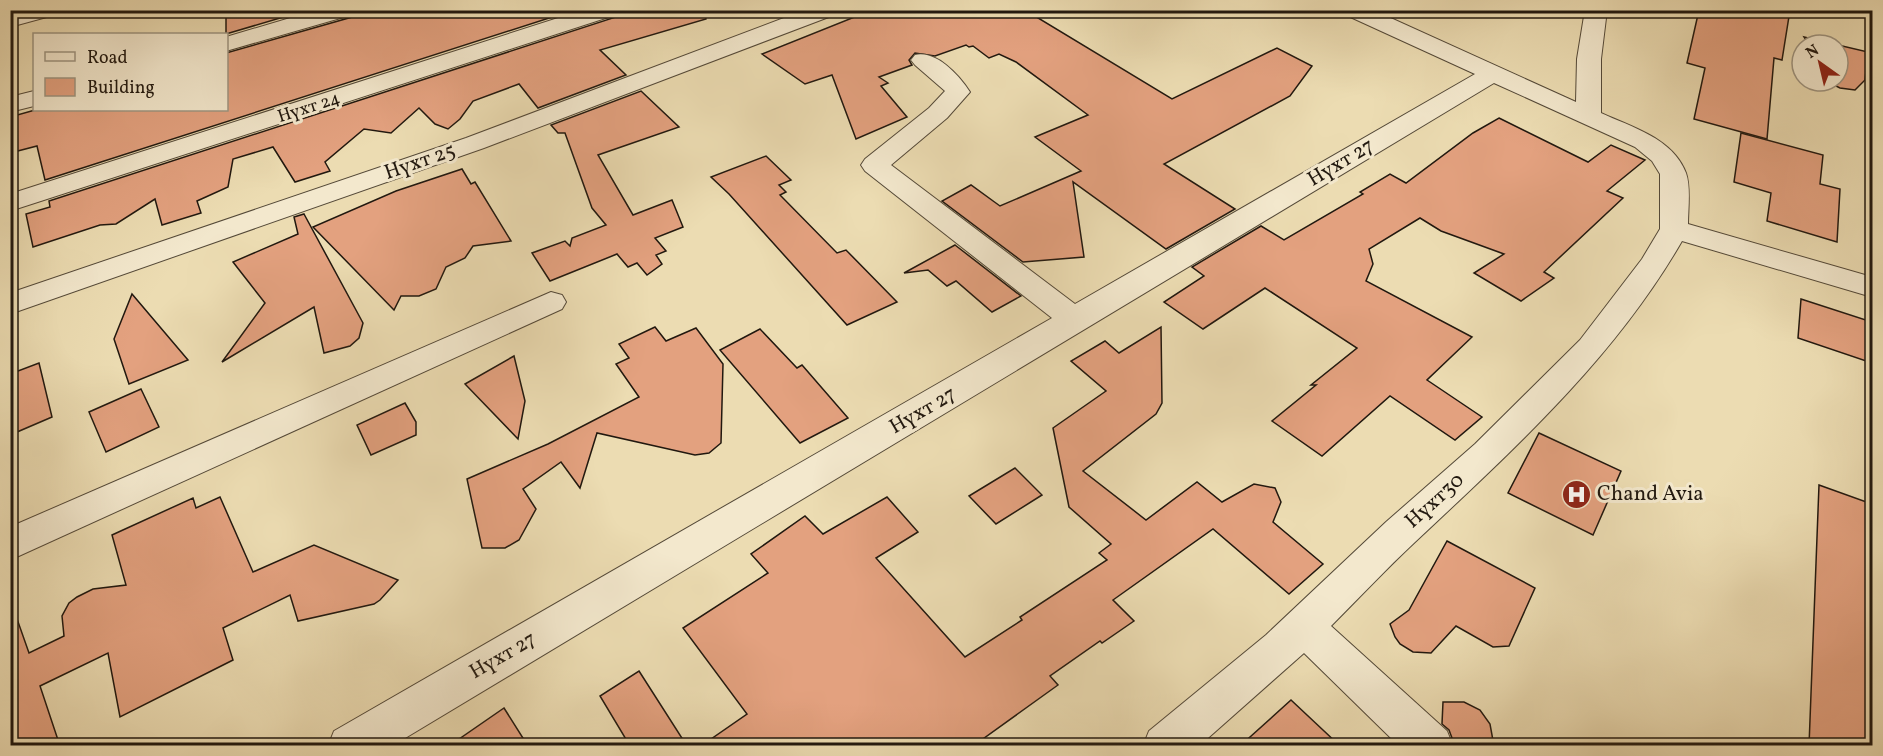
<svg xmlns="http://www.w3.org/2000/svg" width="1883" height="756" font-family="Vollkorn,serif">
<rect width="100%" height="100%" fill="#ecdcb2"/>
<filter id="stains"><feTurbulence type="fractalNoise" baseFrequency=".00333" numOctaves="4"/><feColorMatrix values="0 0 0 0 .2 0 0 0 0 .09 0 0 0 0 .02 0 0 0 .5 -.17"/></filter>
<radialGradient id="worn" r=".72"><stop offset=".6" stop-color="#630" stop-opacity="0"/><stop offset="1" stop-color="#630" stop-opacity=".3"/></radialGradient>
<g fill="#e3a17f" stroke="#21180f" stroke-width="1.5">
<path d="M 226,10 L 307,10 L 226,34 Z"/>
<path d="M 356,10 L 574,10 L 45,180 L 37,146 L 10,153 L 10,117 L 35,110 L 226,110 L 226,53 L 352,17 Z"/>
<path d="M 620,10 L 705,10 L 706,19 L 600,50 L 626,75 L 538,108 L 519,84 L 473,101 L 460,119 L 448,129 L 435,124 L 419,108 L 391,133 L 364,129 L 325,162 L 330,171 L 295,182 L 273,147 L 233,159 L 228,187 L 197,201 L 201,213 L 162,225 L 155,199 L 116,224 L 100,225 L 33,247 L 26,214 L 50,207 L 49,201 L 616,17 Z"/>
<path d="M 872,10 L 1025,10 L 1172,99 L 1277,48 L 1312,66 L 1290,96 L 1164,164 L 1235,209 L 1166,249 L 1073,182 L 1084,257 L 1023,262 L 942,201 L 971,185 L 1000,206 L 1081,171 L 1035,137 L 1088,115 L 1016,62 L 999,54 L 989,58 L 973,46 L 969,47 L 966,45 L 935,56 L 915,53 L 909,60 L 912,65 L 879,77 L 888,83 L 881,86 L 907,117 L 856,139 L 832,75 L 805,84 L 762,54 Z"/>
<path d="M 1699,10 L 1790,10 L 1782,60 L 1774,58 L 1767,139 L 1694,119 L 1705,68 L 1687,63 Z"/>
<path d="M 1804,37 L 1868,52 L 1865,80 L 1855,90 L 1840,88 L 1830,83 L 1829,81 L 1838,81 L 1838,45 L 1809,45 Z"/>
<path d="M 641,91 L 679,127 L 598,155 L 633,215 L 672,200 L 683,227 L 655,238 L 666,251 L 656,255 L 662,264 L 647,275 L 637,263 L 628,267 L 617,254 L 550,281 L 532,253 L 565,241 L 570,246 L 572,238 L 606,225 L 592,208 L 565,133 L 558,133 L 551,125 Z"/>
<path d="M 1499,118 L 1588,162 L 1611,145 L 1645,160 L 1607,191 L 1623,198 L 1544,272 L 1554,278 L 1521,301 L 1474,273 L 1504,254 L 1441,231 L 1420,218 L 1369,249 L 1373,264 L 1366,281 L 1472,337 L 1427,380 L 1482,417 L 1455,440 L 1390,396 L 1322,456 L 1272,421 L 1316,385 L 1311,385 L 1357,348 L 1265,288 L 1203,329 L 1164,302 L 1204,276 L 1192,267 L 1261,226 L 1284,240 L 1363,194 L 1360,192 L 1390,174 L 1406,183 L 1473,133 Z"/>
<path d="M 1741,133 L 1823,155 L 1820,184 L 1840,189 L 1837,242 L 1767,221 L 1771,193 L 1734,182 Z"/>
<path d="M 766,156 L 791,180 L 779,185 L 786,192 L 780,195 L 837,253 L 846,250 L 897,302 L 847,325 L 729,194 L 711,177 Z"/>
<path d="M 462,169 L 471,184 L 475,182 L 511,241 L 473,246 L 465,258 L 446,267 L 436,289 L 419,296 L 401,296 L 394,310 L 313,227 L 396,191 Z"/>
<path d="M 304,214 L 363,323 L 359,338 L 350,346 L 324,353 L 314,307 L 222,362 L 265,303 L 233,262 L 298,234 L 294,217 Z"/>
<path d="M 955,245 L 1021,296 L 992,312 L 956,281 L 947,286 L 928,270 L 904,273 Z"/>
<path d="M 132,294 L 188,360 L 129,384 L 114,339 Z"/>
<path d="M 1801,299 L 1872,322 L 1872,363 L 1798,338 Z"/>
<path d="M 655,327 L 666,341 L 696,328 L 723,364 L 721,443 L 709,453 L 695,455 L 597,433 L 580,488 L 561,462 L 523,489 L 536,509 L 519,540 L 505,548 L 482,548 L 467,479 L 548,444 L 639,397 L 616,364 L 629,358 L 619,344 Z"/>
<path d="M 1161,327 L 1162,403 L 1156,414 L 1083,471 L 1146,520 L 1197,482 L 1222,502 L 1254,484 L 1275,488 L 1281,502 L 1273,522 L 1323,564 L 1289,594 L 1213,529 L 1113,600 L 1134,621 L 1102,643 L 1100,641 L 1050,676 L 1058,685 L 973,746 L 701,746 L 747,714 L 683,628 L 768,573 L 751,554 L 805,516 L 823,534 L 887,497 L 918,532 L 876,558 L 965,657 L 1022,620 L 1020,617 L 1107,560 L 1099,553 L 1111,544 L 1069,507 L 1053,428 L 1106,391 L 1071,361 L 1105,341 L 1119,353 Z"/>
<path d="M 760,329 L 797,368 L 802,365 L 848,418 L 800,443 L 720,350 Z"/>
<path d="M 514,356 L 525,401 L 518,439 L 465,384 Z"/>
<path d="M 39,363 L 52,417 L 10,435 L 10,374 Z"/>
<path d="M 141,389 L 159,427 L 106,452 L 89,412 Z"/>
<path d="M 405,403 L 416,422 L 416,435 L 371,455 L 357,425 Z"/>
<path d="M 1539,433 L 1621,471 L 1593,535 L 1508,493 Z"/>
<path d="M 1015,468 L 1042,495 L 996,524 L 969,496 Z"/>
<path d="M 1819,485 L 1872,504 L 1872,746 L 1809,746 Z"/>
<path d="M 220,497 L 253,572 L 314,545 L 398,580 L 380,600 L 374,604 L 298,621 L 290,595 L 223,628 L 233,660 L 120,717 L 108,653 L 40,686 L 60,746 L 10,746 L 10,617 L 16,616 L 29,653 L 64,636 L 62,616 L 69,603 L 77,597 L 93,589 L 126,585 L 112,535 L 193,498 L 196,508 Z"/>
<path d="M 1447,541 L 1535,588 L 1509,646 L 1493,647 L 1456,626 L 1431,653 L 1413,652 L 1400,644 L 1395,637 L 1390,624 L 1409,610 Z"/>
<path d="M 639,671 L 687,746 L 630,746 L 600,696 Z"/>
<path d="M 1291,700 L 1340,746 L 1240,746 Z"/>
<path d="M 1443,702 L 1464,702 L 1480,710 L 1490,724 L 1494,746 L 1455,746 L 1449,730 L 1442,724 Z"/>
<path d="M 504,708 L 528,746 L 449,746 Z"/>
</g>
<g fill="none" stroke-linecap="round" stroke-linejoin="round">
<defs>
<g id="minor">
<path d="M 20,10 L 57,10 L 54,15 L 10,27 L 10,13 Z"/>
<path d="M 317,10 L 354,10 L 351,15 L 226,51 L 226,37 Z"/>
<path d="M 583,10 L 618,10 L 615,15 L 10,211 L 10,194 Z"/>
<path d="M 805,10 L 837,10 L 834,15 L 484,148 L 10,314 L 10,293 L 466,138 Z"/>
<path d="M 1343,10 L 1373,10 L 1576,102 L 1577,59 L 1585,10 L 1607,10 L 1601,59 L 1601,113 C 1631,127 1673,138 1686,173 C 1691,187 1688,209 1688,224 L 1872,277 L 1872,297 L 1682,241 C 1614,359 1513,450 1415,542 C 1386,569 1359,598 1331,626 L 1447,731 L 1453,746 L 1399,746 L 1304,653 L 1199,746 L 1143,746 L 1149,731 L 1266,635 L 1386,522 L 1475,444 L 1580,340 L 1642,259 L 1660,229 L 1660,174 L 1652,161 L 1635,147 L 1494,83 L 392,746 L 328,746 L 334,731 L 1052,318 L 865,171 L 861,165 L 865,159 L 929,108 L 945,91 L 915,65 L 911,60 L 915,55 C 936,50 959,75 970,92 L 947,118 L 891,165 L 1075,304 L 1475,74 L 1346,15 Z"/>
<path d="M 34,91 L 34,106 L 10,112 L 10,97 Z"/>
<path d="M 551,292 L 562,295 L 566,302 L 562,309 L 10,560 L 10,527 Z"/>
</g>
</defs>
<use href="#minor" stroke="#544938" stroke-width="2"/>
<use href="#minor" fill="#f3e8cd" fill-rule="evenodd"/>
</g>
<defs>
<symbol id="hospital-disc" viewBox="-11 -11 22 22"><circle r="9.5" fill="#8f2418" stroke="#f3e8cd"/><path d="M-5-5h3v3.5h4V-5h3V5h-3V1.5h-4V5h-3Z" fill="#fff"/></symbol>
</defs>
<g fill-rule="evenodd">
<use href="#hospital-disc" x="1560" y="478" width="33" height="33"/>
</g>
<g text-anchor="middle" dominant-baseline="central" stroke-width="6" stroke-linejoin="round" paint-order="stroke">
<g font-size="18" fill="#21180f" stroke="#f3e8cd">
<text transform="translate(309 108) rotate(-18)">Нүхт 24</text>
</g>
<g font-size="21" fill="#21180f" stroke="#f3e8cd">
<text transform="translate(420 162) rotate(-19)">Нүхт 25</text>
<text transform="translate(1341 163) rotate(-31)">Нүхт 27</text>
<text transform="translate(923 411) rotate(-30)">Нүхт 27</text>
<text transform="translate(1435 501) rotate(-42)">Нүхт30</text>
<text transform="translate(503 656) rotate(-30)">Нүхт 27</text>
</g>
<g font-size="21" fill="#21180f" stroke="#f3e8cd" text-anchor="start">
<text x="1597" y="494">Chand Avia</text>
</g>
</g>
<rect width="1883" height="756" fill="none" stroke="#ecdcb2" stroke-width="36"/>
<rect x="12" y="12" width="1859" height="732" fill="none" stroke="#21180f" stroke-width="3"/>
<rect x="18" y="18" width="1847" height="720" fill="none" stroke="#21180f" stroke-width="1.5"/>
<rect x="33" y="33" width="195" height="78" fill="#f3e8cd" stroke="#9f9581" stroke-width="1.5"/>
<rect x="45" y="52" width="30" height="9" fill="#f3e8cd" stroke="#9f9581" stroke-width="1.5"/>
<text x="87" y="63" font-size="18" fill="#21180f">Road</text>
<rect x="45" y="78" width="30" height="18" fill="#e3a17f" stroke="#9f9581" stroke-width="1.5"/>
<text x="87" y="93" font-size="18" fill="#21180f">Building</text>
<g transform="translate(1820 63) rotate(326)"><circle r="28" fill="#f3e8cd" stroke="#9f9581" stroke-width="1.5"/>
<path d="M0-4.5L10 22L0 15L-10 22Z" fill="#8f2418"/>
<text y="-9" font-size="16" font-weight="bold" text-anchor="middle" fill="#21180f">N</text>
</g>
<rect width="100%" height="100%" filter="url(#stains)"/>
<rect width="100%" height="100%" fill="url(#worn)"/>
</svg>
